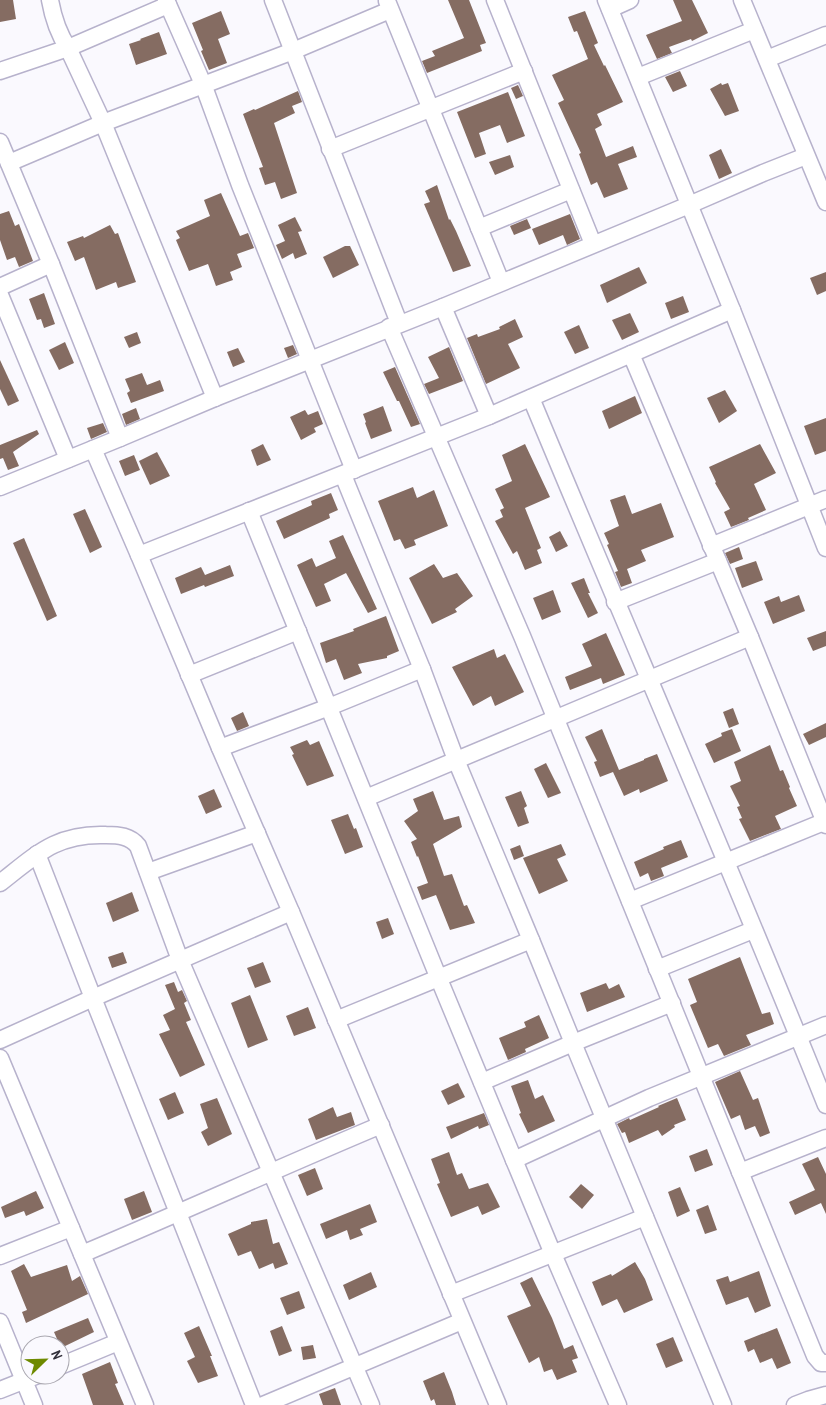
<svg xmlns="http://www.w3.org/2000/svg" width="826" height="1405" font-family="'Archivo Narrow',sans-serif">
<rect width="100%" height="100%" fill="#faf9fe"/>
<g fill="#856c62">
<path d="M 0,0 L 13,0 L 16,19 L 0,22 Z"/>
<path d="M 448,0 L 469,0 L 486,43 L 480,45 L 482,51 L 427,73 L 422,61 L 435,56 L 432,51 L 464,38 Z"/>
<path d="M 673,0 L 692,0 L 708,33 L 692,41 L 691,39 L 669,47 L 672,53 L 657,59 L 646,35 L 682,21 Z"/>
<path d="M 221,11 L 230,34 L 218,39 L 227,63 L 209,70 L 201,51 L 203,50 L 192,23 Z"/>
<path d="M 585,11 L 598,43 L 594,45 L 604,66 L 605,65 L 623,102 L 597,114 L 602,125 L 595,129 L 606,157 L 633,146 L 637,157 L 618,164 L 628,189 L 604,198 L 597,182 L 591,185 L 579,154 L 581,153 L 558,103 L 564,100 L 552,75 L 588,59 L 577,31 L 574,32 L 568,17 Z"/>
<path d="M 159,32 L 167,54 L 136,65 L 129,44 L 141,40 L 140,39 Z"/>
<path d="M 680,71 L 687,86 L 673,92 L 665,77 Z"/>
<path d="M 721,83 L 722,85 L 728,83 L 739,111 L 725,116 L 710,89 Z"/>
<path d="M 518,85 L 523,96 L 516,99 L 511,88 Z"/>
<path d="M 298,91 L 302,102 L 292,106 L 295,113 L 274,123 L 297,193 L 281,199 L 275,182 L 265,185 L 259,168 L 263,167 L 243,114 L 254,109 L 255,110 Z"/>
<path d="M 508,92 L 525,136 L 507,143 L 500,125 L 479,133 L 486,154 L 475,158 L 457,112 Z"/>
<path d="M 721,149 L 732,173 L 719,179 L 709,155 Z"/>
<path d="M 510,155 L 514,167 L 495,175 L 489,162 Z"/>
<path d="M 437,185 L 449,220 L 450,219 L 456,231 L 471,266 L 453,272 L 424,204 L 430,202 L 425,191 Z"/>
<path d="M 221,193 L 240,236 L 248,233 L 254,248 L 237,254 L 242,267 L 230,272 L 233,280 L 216,286 L 208,264 L 189,271 L 176,240 L 180,238 L 176,231 L 210,216 L 204,200 Z"/>
<path d="M 9,211 L 15,226 L 19,224 L 33,261 L 19,267 L 15,257 L 7,260 L 0,240 L 0,214 Z"/>
<path d="M 570,214 L 580,239 L 567,245 L 563,235 L 539,245 L 532,229 Z"/>
<path d="M 295,217 L 302,231 L 298,232 L 307,254 L 295,259 L 293,253 L 282,259 L 276,245 L 285,241 L 278,225 Z"/>
<path d="M 527,219 L 531,228 L 514,235 L 510,226 Z"/>
<path d="M 110,225 L 115,234 L 118,233 L 136,282 L 118,288 L 116,282 L 96,290 L 84,257 L 75,261 L 67,242 L 83,236 L 84,238 Z"/>
<path d="M 345,246 L 350,246 L 359,265 L 333,278 L 323,257 Z"/>
<path d="M 639,267 L 647,283 L 607,303 L 600,285 Z"/>
<path d="M 826,272 L 826,291 L 817,295 L 810,278 Z"/>
<path d="M 44,293 L 55,324 L 44,328 L 41,319 L 37,320 L 29,299 Z"/>
<path d="M 683,296 L 689,312 L 671,319 L 665,303 Z"/>
<path d="M 630,313 L 639,332 L 622,340 L 612,320 Z"/>
<path d="M 515,319 L 523,337 L 508,344 L 520,368 L 486,384 L 467,338 L 477,334 L 478,337 L 500,329 L 499,327 Z"/>
<path d="M 579,325 L 589,348 L 575,354 L 564,332 Z"/>
<path d="M 137,332 L 141,343 L 129,348 L 124,337 Z"/>
<path d="M 65,342 L 74,363 L 59,370 L 49,350 Z"/>
<path d="M 293,345 L 297,354 L 288,358 L 284,348 Z"/>
<path d="M 449,347 L 463,381 L 429,394 L 424,384 L 439,378 L 428,357 Z"/>
<path d="M 238,348 L 245,362 L 233,367 L 227,352 Z"/>
<path d="M 0,360 L 19,401 L 8,406 L 0,389 Z"/>
<path d="M 395,367 L 420,424 L 411,427 L 399,401 L 397,401 L 383,372 Z"/>
<path d="M 142,373 L 147,385 L 160,380 L 164,391 L 131,403 L 127,393 L 130,391 L 125,379 Z"/>
<path d="M 725,390 L 737,411 L 719,423 L 707,398 Z"/>
<path d="M 635,396 L 642,413 L 609,429 L 602,411 Z"/>
<path d="M 383,406 L 392,431 L 371,439 L 365,423 L 366,422 L 363,414 Z"/>
<path d="M 136,408 L 140,419 L 126,425 L 122,414 Z"/>
<path d="M 305,410 L 308,415 L 318,411 L 323,424 L 314,428 L 316,432 L 301,440 L 290,417 Z"/>
<path d="M 826,418 L 826,451 L 815,455 L 804,426 Z"/>
<path d="M 103,423 L 107,432 L 91,439 L 87,428 Z"/>
<path d="M 37,430 L 39,434 L 13,452 L 19,466 L 8,470 L 3,458 L 0,459 L 0,445 Z"/>
<path d="M 263,444 L 271,460 L 257,466 L 251,450 Z"/>
<path d="M 525,444 L 550,497 L 525,508 L 541,548 L 537,550 L 542,563 L 525,570 L 517,551 L 513,554 L 495,521 L 503,517 L 500,510 L 504,508 L 495,489 L 512,481 L 502,455 Z"/>
<path d="M 760,444 L 776,473 L 754,484 L 766,510 L 748,518 L 749,520 L 731,527 L 724,512 L 730,509 L 715,483 L 716,482 L 709,467 Z"/>
<path d="M 157,452 L 170,476 L 150,485 L 139,461 Z"/>
<path d="M 134,455 L 140,470 L 125,476 L 119,461 Z"/>
<path d="M 413,487 L 417,498 L 434,490 L 448,526 L 414,540 L 416,545 L 405,549 L 400,539 L 394,541 L 378,501 Z"/>
<path d="M 331,493 L 338,510 L 329,514 L 330,518 L 284,539 L 276,521 L 312,505 L 311,501 Z"/>
<path d="M 625,495 L 632,514 L 661,503 L 674,537 L 641,550 L 646,561 L 627,569 L 632,583 L 621,587 L 615,572 L 618,571 L 607,545 L 609,544 L 604,533 L 619,526 L 610,500 Z"/>
<path d="M 85,509 L 102,547 L 90,553 L 73,514 Z"/>
<path d="M 560,531 L 568,546 L 556,552 L 549,537 Z"/>
<path d="M 343,535 L 377,609 L 368,613 L 346,573 L 324,584 L 331,601 L 316,607 L 297,565 L 312,558 L 316,567 L 336,558 L 329,541 Z"/>
<path d="M 24,538 L 57,616 L 47,621 L 13,543 Z"/>
<path d="M 739,547 L 743,559 L 730,564 L 725,553 Z"/>
<path d="M 756,561 L 763,580 L 742,588 L 735,568 Z"/>
<path d="M 434,564 L 443,578 L 457,573 L 473,596 L 455,609 L 457,612 L 432,624 L 409,578 Z"/>
<path d="M 230,565 L 234,576 L 205,587 L 204,585 L 181,594 L 175,578 L 201,567 L 205,575 Z"/>
<path d="M 584,578 L 590,593 L 588,593 L 598,613 L 588,618 L 571,583 Z"/>
<path d="M 553,590 L 561,612 L 542,620 L 533,598 Z"/>
<path d="M 799,595 L 805,611 L 773,624 L 764,602 L 779,596 L 781,602 Z"/>
<path d="M 386,616 L 399,651 L 387,656 L 387,658 L 358,664 L 362,673 L 344,680 L 336,659 L 326,663 L 320,643 L 354,631 L 353,629 Z"/>
<path d="M 826,631 L 826,646 L 813,651 L 807,638 Z"/>
<path d="M 606,633 L 625,675 L 603,684 L 601,678 L 570,690 L 565,677 L 592,666 L 582,644 Z"/>
<path d="M 494,649 L 497,658 L 505,654 L 524,692 L 495,706 L 491,696 L 473,706 L 452,667 Z"/>
<path d="M 733,708 L 739,724 L 729,728 L 723,712 Z"/>
<path d="M 243,712 L 249,726 L 237,731 L 231,718 Z"/>
<path d="M 826,723 L 826,737 L 809,745 L 803,734 Z"/>
<path d="M 602,729 L 619,770 L 644,760 L 644,759 L 657,754 L 668,781 L 640,793 L 639,789 L 624,796 L 613,772 L 600,777 L 594,762 L 597,761 L 585,737 Z"/>
<path d="M 732,729 L 741,751 L 714,763 L 705,744 L 722,736 L 721,733 Z"/>
<path d="M 307,740 L 310,745 L 319,741 L 334,776 L 307,786 L 292,755 L 294,754 L 290,747 Z"/>
<path d="M 770,745 L 780,771 L 783,770 L 790,787 L 789,788 L 797,806 L 775,816 L 781,829 L 750,841 L 739,819 L 742,818 L 737,807 L 740,806 L 730,786 L 741,781 L 734,762 Z"/>
<path d="M 546,763 L 561,793 L 548,798 L 534,769 Z"/>
<path d="M 214,789 L 222,807 L 206,814 L 198,796 Z"/>
<path d="M 433,791 L 444,820 L 459,816 L 462,827 L 433,844 L 444,876 L 452,874 L 464,906 L 467,905 L 475,923 L 450,930 L 436,895 L 422,900 L 417,887 L 428,883 L 418,856 L 417,857 L 411,842 L 417,839 L 404,821 L 418,811 L 413,799 Z"/>
<path d="M 521,791 L 527,806 L 524,808 L 529,823 L 518,827 L 505,797 Z"/>
<path d="M 348,814 L 354,829 L 356,828 L 363,847 L 345,854 L 331,820 Z"/>
<path d="M 681,840 L 688,857 L 661,868 L 664,876 L 651,881 L 648,873 L 640,877 L 634,862 L 664,849 L 663,847 Z"/>
<path d="M 561,844 L 566,855 L 557,859 L 568,881 L 539,894 L 523,858 Z"/>
<path d="M 520,845 L 524,856 L 514,860 L 510,849 Z"/>
<path d="M 132,892 L 139,911 L 113,922 L 106,903 Z"/>
<path d="M 388,918 L 394,934 L 382,939 L 376,922 Z"/>
<path d="M 123,952 L 127,963 L 112,968 L 108,957 Z"/>
<path d="M 740,957 L 762,1014 L 770,1012 L 774,1024 L 746,1035 L 751,1045 L 724,1056 L 718,1044 L 708,1048 L 690,1005 L 697,1002 L 688,979 Z"/>
<path d="M 263,962 L 271,982 L 255,988 L 247,968 Z"/>
<path d="M 174,982 L 178,992 L 182,990 L 187,1001 L 184,1003 L 191,1020 L 186,1022 L 205,1065 L 180,1077 L 159,1034 L 170,1030 L 163,1015 L 175,1009 L 165,985 Z"/>
<path d="M 606,983 L 609,989 L 619,984 L 625,997 L 587,1012 L 580,993 Z"/>
<path d="M 250,995 L 268,1040 L 248,1048 L 231,1003 Z"/>
<path d="M 308,1007 L 316,1028 L 294,1036 L 286,1016 Z"/>
<path d="M 539,1015 L 549,1038 L 525,1049 L 526,1052 L 508,1060 L 499,1038 L 526,1027 L 524,1022 Z"/>
<path d="M 740,1071 L 753,1100 L 758,1098 L 770,1133 L 760,1137 L 755,1126 L 745,1130 L 740,1115 L 731,1119 L 715,1082 Z"/>
<path d="M 528,1080 L 535,1099 L 543,1095 L 555,1121 L 528,1133 L 519,1114 L 521,1113 L 511,1086 Z"/>
<path d="M 458,1083 L 465,1097 L 448,1105 L 441,1091 Z"/>
<path d="M 175,1092 L 184,1113 L 168,1120 L 159,1099 Z"/>
<path d="M 217,1098 L 232,1134 L 208,1146 L 201,1132 L 208,1128 L 200,1104 Z"/>
<path d="M 677,1098 L 686,1120 L 674,1125 L 675,1127 L 662,1136 L 658,1130 L 629,1143 L 625,1132 L 622,1133 L 617,1124 L 629,1118 L 630,1120 L 659,1107 L 658,1106 Z"/>
<path d="M 333,1107 L 337,1117 L 351,1112 L 355,1125 L 316,1140 L 308,1119 Z"/>
<path d="M 484,1113 L 489,1125 L 479,1129 L 478,1126 L 451,1139 L 446,1127 Z"/>
<path d="M 707,1149 L 713,1165 L 695,1172 L 689,1156 Z"/>
<path d="M 449,1152 L 457,1175 L 462,1173 L 469,1189 L 488,1183 L 500,1207 L 482,1215 L 478,1206 L 451,1217 L 437,1184 L 440,1183 L 431,1159 Z"/>
<path d="M 818,1157 L 826,1174 L 826,1214 L 821,1203 L 795,1215 L 789,1202 L 815,1190 L 802,1164 Z"/>
<path d="M 315,1168 L 323,1189 L 307,1196 L 298,1175 Z"/>
<path d="M 581,1184 L 594,1195 L 582,1209 L 569,1197 Z"/>
<path d="M 680,1187 L 690,1211 L 677,1217 L 668,1192 Z"/>
<path d="M 36,1191 L 44,1208 L 26,1216 L 24,1211 L 5,1218 L 1,1207 Z"/>
<path d="M 144,1191 L 152,1212 L 132,1220 L 124,1199 Z"/>
<path d="M 370,1204 L 377,1222 L 360,1229 L 363,1235 L 350,1240 L 347,1230 L 326,1239 L 320,1224 Z"/>
<path d="M 708,1205 L 717,1230 L 705,1234 L 696,1210 Z"/>
<path d="M 267,1219 L 273,1244 L 279,1242 L 288,1264 L 275,1269 L 273,1263 L 259,1269 L 251,1251 L 238,1256 L 228,1234 L 251,1224 L 251,1222 Z"/>
<path d="M 635,1262 L 645,1279 L 653,1300 L 624,1313 L 617,1299 L 602,1306 L 592,1282 L 611,1274 L 612,1276 Z"/>
<path d="M 24,1264 L 31,1277 L 67,1265 L 72,1281 L 80,1276 L 88,1294 L 26,1323 L 22,1312 L 27,1310 L 11,1271 Z"/>
<path d="M 759,1271 L 771,1306 L 755,1313 L 748,1297 L 726,1305 L 716,1280 L 728,1276 L 730,1282 Z"/>
<path d="M 371,1272 L 377,1287 L 349,1300 L 343,1285 Z"/>
<path d="M 532,1277 L 552,1318 L 564,1349 L 573,1345 L 578,1358 L 572,1360 L 577,1372 L 557,1380 L 552,1369 L 544,1372 L 539,1357 L 529,1363 L 507,1316 L 531,1306 L 520,1283 Z"/>
<path d="M 299,1291 L 305,1308 L 287,1315 L 280,1298 Z"/>
<path d="M 88,1318 L 94,1332 L 61,1348 L 54,1332 Z"/>
<path d="M 199,1326 L 212,1356 L 210,1356 L 218,1376 L 198,1383 L 187,1361 L 195,1357 L 184,1333 Z"/>
<path d="M 282,1326 L 292,1351 L 279,1356 L 270,1331 Z"/>
<path d="M 777,1328 L 791,1363 L 777,1369 L 772,1358 L 760,1363 L 754,1349 L 748,1352 L 744,1341 Z"/>
<path d="M 673,1337 L 683,1361 L 666,1368 L 656,1344 Z"/>
<path d="M 313,1345 L 316,1358 L 303,1360 L 301,1347 Z"/>
<path d="M 110,1362 L 118,1383 L 115,1384 L 124,1405 L 93,1405 L 82,1374 Z"/>
<path d="M 444,1372 L 452,1392 L 456,1405 L 436,1405 L 434,1399 L 431,1401 L 423,1381 Z"/>
<path d="M 335,1388 L 341,1405 L 323,1405 L 319,1394 Z"/>
</g>
<g fill="none" stroke-linecap="round" stroke-linejoin="round">
<defs>
<g id="minor">
<path d="M 50,0 C 53,17 58,33 68,48 L 103,123 L 215,398"/>
<path d="M 166,0 L 203,84 L 240,185 L 354,470"/>
<path d="M 273,0 L 399,323"/>
<path d="M 495,0 L 593,244"/>
<path d="M 606,0 L 732,310 L 826,548"/>
<path d="M 742,0 L 826,202"/>
<path d="M 387,1 L 501,282"/>
<path d="M 610,9 L 630,0"/>
<path d="M 767,59 L 826,35"/>
<path d="M 0,71 L 68,48 L 168,5"/>
<path d="M 638,77 L 754,30"/>
<path d="M 0,142 L 51,264 L 120,438"/>
<path d="M 330,149 L 524,71"/>
<path d="M 9,163 L 103,123 L 293,51 L 390,10"/>
<path d="M 479,228 L 571,190"/>
<path d="M 0,287 L 51,264"/>
<path d="M 0,295 L 68,459"/>
<path d="M 443,307 L 489,416"/>
<path d="M 389,327 L 522,636 L 815,1356 L 821,1363 L 826,1363"/>
<path d="M 631,354 L 750,637 L 826,825"/>
<path d="M 531,398 C 629,634 731,868 826,1105"/>
<path d="M 93,449 L 139,555 L 220,748 L 291,912 L 498,1405"/>
<path d="M 343,475 L 422,669 L 456,760 L 531,940 L 573,1043 L 723,1405"/>
<path d="M 0,487 L 120,438 L 215,398 L 443,307 L 689,205 L 763,173 L 806,156"/>
<path d="M 249,511 L 439,979 L 553,1254 L 618,1405"/>
<path d="M 711,546 L 826,499"/>
<path d="M 139,555 L 489,416 L 732,310"/>
<path d="M 615,602 L 718,561"/>
<path d="M 189,675 L 298,631"/>
<path d="M 220,748 L 329,707 L 422,669"/>
<path d="M 366,798 L 750,637"/>
<path d="M 37,854 L 93,998 L 254,1405"/>
<path d="M 148,872 L 257,833"/>
<path d="M 0,883 C 37,854 57,833 106,835 C 119,835 130,836 138,846 L 180,960 L 371,1405"/>
<path d="M 630,901 L 826,821"/>
<path d="M 657,969 L 753,930"/>
<path d="M 336,1020 L 531,940"/>
<path d="M 0,1040 L 93,998 L 291,912"/>
<path d="M 0,1058 L 145,1405"/>
<path d="M 482,1082 L 573,1043 L 672,1003"/>
<path d="M 514,1160 L 649,1098 L 826,1025"/>
<path d="M 740,1172 L 826,1138"/>
<path d="M 82,1254 C 182,1212 281,1167 381,1125"/>
<path d="M 0,1256 L 71,1228"/>
<path d="M 451,1294 L 645,1217"/>
<path d="M 0,1322 L 34,1405"/>
<path d="M 60,1366 L 118,1342"/>
<path d="M 0,1390 L 38,1375"/>
<path d="M 263,1405 L 462,1321"/>
<path d="M 795,1405 L 808,1400 L 826,1395"/>
</g>
</defs>
<use href="#minor" stroke="#b7b2cc" stroke-width="19"/>
<use href="#minor" stroke="#fff" stroke-width="16"/>
</g>
<g transform="translate(45 1360) rotate(67)"><circle r="24" fill="#faf9fe" stroke="#aaa8b0"/>
<path d="M0-4L9 19L0 12L-9 19Z" fill="#6e8a00"/>
<text y="-8" font-size="14" font-weight="bold" text-anchor="middle" fill="#312f3a">N</text>
</g>
</svg>
